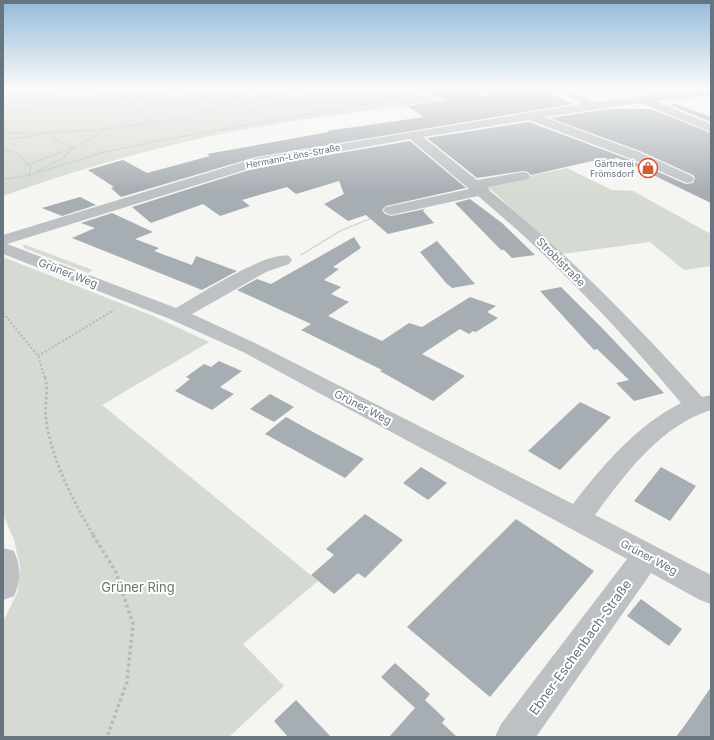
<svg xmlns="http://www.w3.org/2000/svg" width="714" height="740" font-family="Inter,sans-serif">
<rect width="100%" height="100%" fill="#f5f5f2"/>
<g fill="#d5dad2">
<path d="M 3,87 L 537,87 C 424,105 309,114 198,139 C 132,154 67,173 3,196 Z"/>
<path d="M 567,168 L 612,190 L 633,191 L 711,234 L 711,266 L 684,270 L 650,242 L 562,254 L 486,185 Z"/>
<path d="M 23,244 L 93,270 L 88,273 L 24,248 Z"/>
<path d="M 3,257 L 153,316 L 209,342 L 102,405 L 318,581 L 243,644 L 284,686 L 229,737 L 3,737 L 3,622 L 18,591 L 20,566 L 14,540 L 3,514 Z"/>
</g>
<g fill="#a7aeb3">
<path d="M 466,88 L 482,96 L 538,88 L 573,104 L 256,157 L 121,197 L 111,188 L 114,187 L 88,170 L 123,160 L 147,173 L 210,156 L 207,154 L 329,132 L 327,131 L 424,117 L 407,106 L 447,100 L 434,92 Z"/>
<path d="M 675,104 L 711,117 L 711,122 L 670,105 Z"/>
<path d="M 609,109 L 651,109 L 711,133 L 711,203 L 618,158 L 595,162 L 592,161 L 531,175 L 528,172 L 523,171 L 477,178 L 427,138 L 529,122 L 628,159 L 686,184 L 693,183 L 695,178 L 693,175 L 640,151 L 550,118 Z"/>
<path d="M 410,141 L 466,188 L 386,206 L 382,210 L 385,214 L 391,216 L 425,209 L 423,211 L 434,223 L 388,234 L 366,215 L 348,221 L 324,204 L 344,194 L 339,181 L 296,194 L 287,187 L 242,200 L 250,206 L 220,216 L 203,204 L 151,223 L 132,207 L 258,167 Z"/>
<path d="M 80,197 L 96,205 L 62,216 L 42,208 Z"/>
<path d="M 470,199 L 502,223 L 535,255 L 512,258 L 504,250 L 501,250 L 455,203 Z"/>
<path d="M 112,213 L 153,232 L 135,239 L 159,248 L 154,251 L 192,265 L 196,256 L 237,271 L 202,290 L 72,238 L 95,228 L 81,223 Z"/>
<path d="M 354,237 L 361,248 L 333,267 L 339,269 L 324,280 L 341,287 L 331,294 L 349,302 L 328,316 L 382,341 L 409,323 L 422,327 L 470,297 L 496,306 L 487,312 L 498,318 L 476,332 L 473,331 L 469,334 L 460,329 L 422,354 L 465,376 L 433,401 L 380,371 L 382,370 L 301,330 L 311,324 L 237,290 L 257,279 L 271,284 Z"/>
<path d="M 437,241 L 475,284 L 452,288 L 446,283 L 420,252 Z"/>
<path d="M 561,287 L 602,328 L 664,393 L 634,401 L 616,383 L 629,380 L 597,349 L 594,350 L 540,291 Z"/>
<path d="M 219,361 L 242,371 L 220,387 L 234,394 L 212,410 L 175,391 L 190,379 L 186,377 L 204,364 L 211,367 Z"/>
<path d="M 270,394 L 294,407 L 274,422 L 250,409 Z"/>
<path d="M 580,402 L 611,417 L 560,470 L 528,451 Z"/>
<path d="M 286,417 L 313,432 L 364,459 L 345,478 L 265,434 Z"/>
<path d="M 421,467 L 447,483 L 428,500 L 403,483 Z"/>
<path d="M 661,467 L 696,486 L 670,521 L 634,501 Z"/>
<path d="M 365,514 L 403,540 L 365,578 L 358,573 L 334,594 L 311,575 L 334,555 L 326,549 Z"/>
<path d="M 516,519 L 594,571 L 490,697 L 407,627 Z"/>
<path d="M 641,599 L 682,629 L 669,646 L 627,616 Z"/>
<path d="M 395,663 L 430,694 L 425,700 L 445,719 L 442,723 L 457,737 L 389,737 L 415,708 L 381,677 Z"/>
<path d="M 711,687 L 711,737 L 676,737 L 690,718 Z"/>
<path d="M 296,700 L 331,737 L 288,737 L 274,721 Z"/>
</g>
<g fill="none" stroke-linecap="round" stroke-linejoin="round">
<g stroke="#b7babc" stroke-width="1.5" stroke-dasharray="1 1" stroke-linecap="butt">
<path d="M 113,87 L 115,101"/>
<path d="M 126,87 L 127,99 L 149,123"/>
<path d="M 210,87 L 204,95 L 215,109"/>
<path d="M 221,87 L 255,89 L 274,93"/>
<path d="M 342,87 L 350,87"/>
<path d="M 473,87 L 501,93 L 522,101"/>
<path d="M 3,90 L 35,87"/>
<path d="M 56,92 L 113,87"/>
<path d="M 241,103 L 269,120"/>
<path d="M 53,107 L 57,87"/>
<path d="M 219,107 L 258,87"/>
<path d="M 3,111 L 115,101 L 195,87"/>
<path d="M 3,122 L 6,124 L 6,132 L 3,137"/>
<path d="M 3,133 C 64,134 124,129 185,117 C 226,109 267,95 309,87"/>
<path d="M 11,139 L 41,135"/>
<path d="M 3,149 L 18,154 L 31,167 L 29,175"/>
<path d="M 26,165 L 73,148 L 103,132"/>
<path d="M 37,171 L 62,159 L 73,148 L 54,139 L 50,134"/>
<path d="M 3,177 L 8,179 L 26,176 L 101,153 L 151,142 L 373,103 L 409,93 L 442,87"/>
<path d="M 301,255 L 340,231 L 374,217"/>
</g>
<g stroke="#b7babc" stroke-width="2" stroke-dasharray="2 2" stroke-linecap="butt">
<path d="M 3,313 L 38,356 L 45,378"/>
<path d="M 38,356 L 114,310"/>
</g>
<path stroke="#b7babc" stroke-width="3" stroke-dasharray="2.5 2.5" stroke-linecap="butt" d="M 45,377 C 49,391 44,406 46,420 C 52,461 73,501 94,536"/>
<path stroke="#b7babc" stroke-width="3.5" stroke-dasharray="3 3" stroke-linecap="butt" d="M 93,535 L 116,572 L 133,624 L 127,682 L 107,737"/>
<g fill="#bdc1c4" fill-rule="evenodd">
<path d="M 551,87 L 564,87 L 594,102 L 657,94 L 711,90 L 711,96 L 655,101 L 711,124 L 711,132 L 641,103 L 544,117 L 639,152 L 692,176 L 694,179 L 692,182 L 687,183 L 629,158 L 529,120 L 423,137 L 477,180 L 523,172 L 528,173 L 530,176 L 528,179 L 488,187 L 490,191 C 566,252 636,324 702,397 L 711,395 L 711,410 C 660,426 626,473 595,515 L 711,575 L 711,604 L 700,600 L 651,573 L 536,737 L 495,737 L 501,724 L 627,559 L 243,352 L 170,319 L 3,254 L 3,235 L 256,158 L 581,104 ZM 410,139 L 469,189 L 386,207 L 383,210 L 386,213 L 391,215 L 478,196 C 551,257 620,329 681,403 C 636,426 604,464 573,504 L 257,344 L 192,314 L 266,272 L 289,264 L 292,260 L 289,256 C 266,251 198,295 176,308 L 7,244 L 258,166 Z"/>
<path d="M 3,548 L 14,551 C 21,567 21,581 14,596 L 3,600 Z"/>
</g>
</g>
<linearGradient id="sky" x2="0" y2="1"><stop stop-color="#95badb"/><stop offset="0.46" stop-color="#fafaf9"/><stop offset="1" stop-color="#fafaf9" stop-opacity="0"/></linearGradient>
<rect width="714" height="191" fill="url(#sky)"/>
<defs>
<symbol id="shop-ring" viewBox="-11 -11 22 22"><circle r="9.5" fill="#fff" stroke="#d45a34" stroke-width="1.5"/><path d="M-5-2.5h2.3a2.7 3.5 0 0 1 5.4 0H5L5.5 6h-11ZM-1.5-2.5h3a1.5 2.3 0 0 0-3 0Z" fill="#d45a34"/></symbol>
</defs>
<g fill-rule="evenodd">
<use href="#shop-ring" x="637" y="157" width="22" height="22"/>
</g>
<g text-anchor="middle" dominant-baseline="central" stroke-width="4" stroke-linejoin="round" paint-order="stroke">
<g font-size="9" fill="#677581" stroke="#fff">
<text transform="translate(293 156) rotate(-11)">Hermann-Löns-Straße</text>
</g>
<g font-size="9" fill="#677581" stroke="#fff" text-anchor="end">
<text x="634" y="163">Gärtnerei<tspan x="634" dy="10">Frömsdorf</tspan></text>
</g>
<g font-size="11" fill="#677581" stroke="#fff">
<text transform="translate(561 262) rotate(45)">Stroblstraße</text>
<text transform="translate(68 273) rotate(21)">Grüner Weg</text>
<text transform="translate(363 407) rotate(27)">Grüner Weg</text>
<text transform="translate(649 557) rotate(28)">Grüner Weg</text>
</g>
<g font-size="13" fill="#697865" stroke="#fff">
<text x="138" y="587">Grüner Ring</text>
</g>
<g font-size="13" fill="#677581" stroke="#fff">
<text transform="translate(580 647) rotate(-54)">Ebner-Eschenbach-Straße</text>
</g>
</g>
<rect width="714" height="740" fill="none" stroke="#677581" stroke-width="8"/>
</svg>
